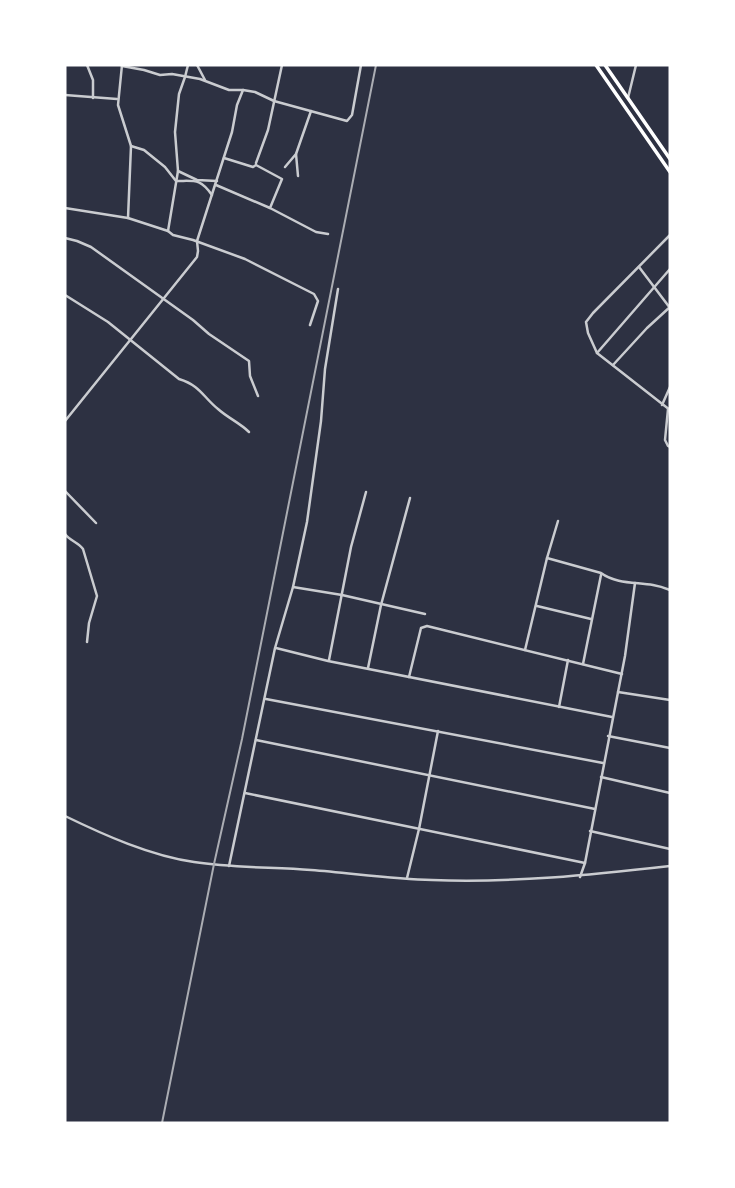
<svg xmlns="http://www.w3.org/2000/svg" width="735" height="1188" font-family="Roboto,sans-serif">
<rect width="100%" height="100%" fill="#2d3142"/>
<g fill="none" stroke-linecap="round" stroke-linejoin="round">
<g stroke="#caccd0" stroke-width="2.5">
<path d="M 87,65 L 93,80 L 93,98"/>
<path d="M 122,65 L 118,105 L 131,146 L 128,218"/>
<path d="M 188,65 L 185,77 L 179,94 L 175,132 L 178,171 L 168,231 L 173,235 L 193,240 L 245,259 L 314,294 L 318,301 L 310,325"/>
<path d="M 197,65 L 205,80"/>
<path d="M 122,66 L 144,70 L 160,75 L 172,74 L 200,79 L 229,90 L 243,90 L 255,92 L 274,101 L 347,121 L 352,115 L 361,65"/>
<path d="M 65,95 L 117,99"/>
<path d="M 628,98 L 636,65"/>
<path d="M 131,146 L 144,150 L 165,167 L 176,181 C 195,181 200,178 212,195"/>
<path d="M 296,154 L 298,176"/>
<path d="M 224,158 L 253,167 L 256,165 L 282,179 L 270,208 L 316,232 L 328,234"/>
<path d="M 256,163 L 268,130 L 282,65"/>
<path d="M 285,167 L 296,154 L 311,111"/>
<path d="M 178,171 L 197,180 L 217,181"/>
<path d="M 216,185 L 270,208"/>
<path d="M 65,208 L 128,218 L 168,231"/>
<path d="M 65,238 L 77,241 L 91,247 L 193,320 L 209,334 L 249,361 L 250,376 L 258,396"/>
<path d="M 639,267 L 670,308"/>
<path d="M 670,269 L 597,353 L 670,410"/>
<path d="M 65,295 L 108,322 L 179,379 C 201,386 202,396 218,409 C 228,418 240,423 249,432"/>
<path d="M 597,353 L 588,333 L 586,322 L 593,313 L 670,235"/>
<path d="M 613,365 L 647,328 L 670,307"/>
<path d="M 662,405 L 670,387"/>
<path d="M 668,409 L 665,440 L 668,446 L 670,447"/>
<path d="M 65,421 L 197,257 L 198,251 L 197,241 L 232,132 L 237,105 L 243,90"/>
<path d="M 65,491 L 96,523"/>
<path d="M 65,534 C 70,541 78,542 83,549 L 97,596 L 89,623 L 87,642"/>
<path d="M 547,558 L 601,573 C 616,584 636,582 653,585 C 659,586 665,588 670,590"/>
<path d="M 293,587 L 342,595 L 425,614"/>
<path d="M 537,606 L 591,619"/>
<path d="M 276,648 L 328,661 L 612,717"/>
<path d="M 525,650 L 547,558 L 558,521"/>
<path d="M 329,660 L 351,547 L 366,492"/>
<path d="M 583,664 L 601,575"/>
<path d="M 368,668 L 381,605 L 410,498"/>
<path d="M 409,677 L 421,628 L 427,626 L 622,674"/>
<path d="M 618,692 L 670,700"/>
<path d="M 266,699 L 603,763"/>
<path d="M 559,707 L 568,660"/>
<path d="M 608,736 L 670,748"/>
<path d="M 256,740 L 595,809"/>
<path d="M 601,777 L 670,793"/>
<path d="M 245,793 L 585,863"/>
<path d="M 65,816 C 104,835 151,856 194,862 C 233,868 272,867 311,870 C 351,873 392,879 432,880 C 512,883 591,875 670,866"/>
<path d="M 590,831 L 670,849"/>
<path d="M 229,866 L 275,648 L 293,587 L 307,522 L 321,421 L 325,369 L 338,289"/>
<path d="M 580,877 L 585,863 L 625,656 L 635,583"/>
<path d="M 407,878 L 419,829 L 438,731"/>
</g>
<g stroke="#fff" stroke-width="3.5">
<path d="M 596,65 L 670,172"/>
<path d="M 605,65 L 670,159"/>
</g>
<path stroke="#abadb3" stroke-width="2" d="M 162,1123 L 214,864 L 242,739 L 376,65"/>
</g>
<rect width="735" height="1188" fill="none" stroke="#ffffff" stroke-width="133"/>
</svg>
